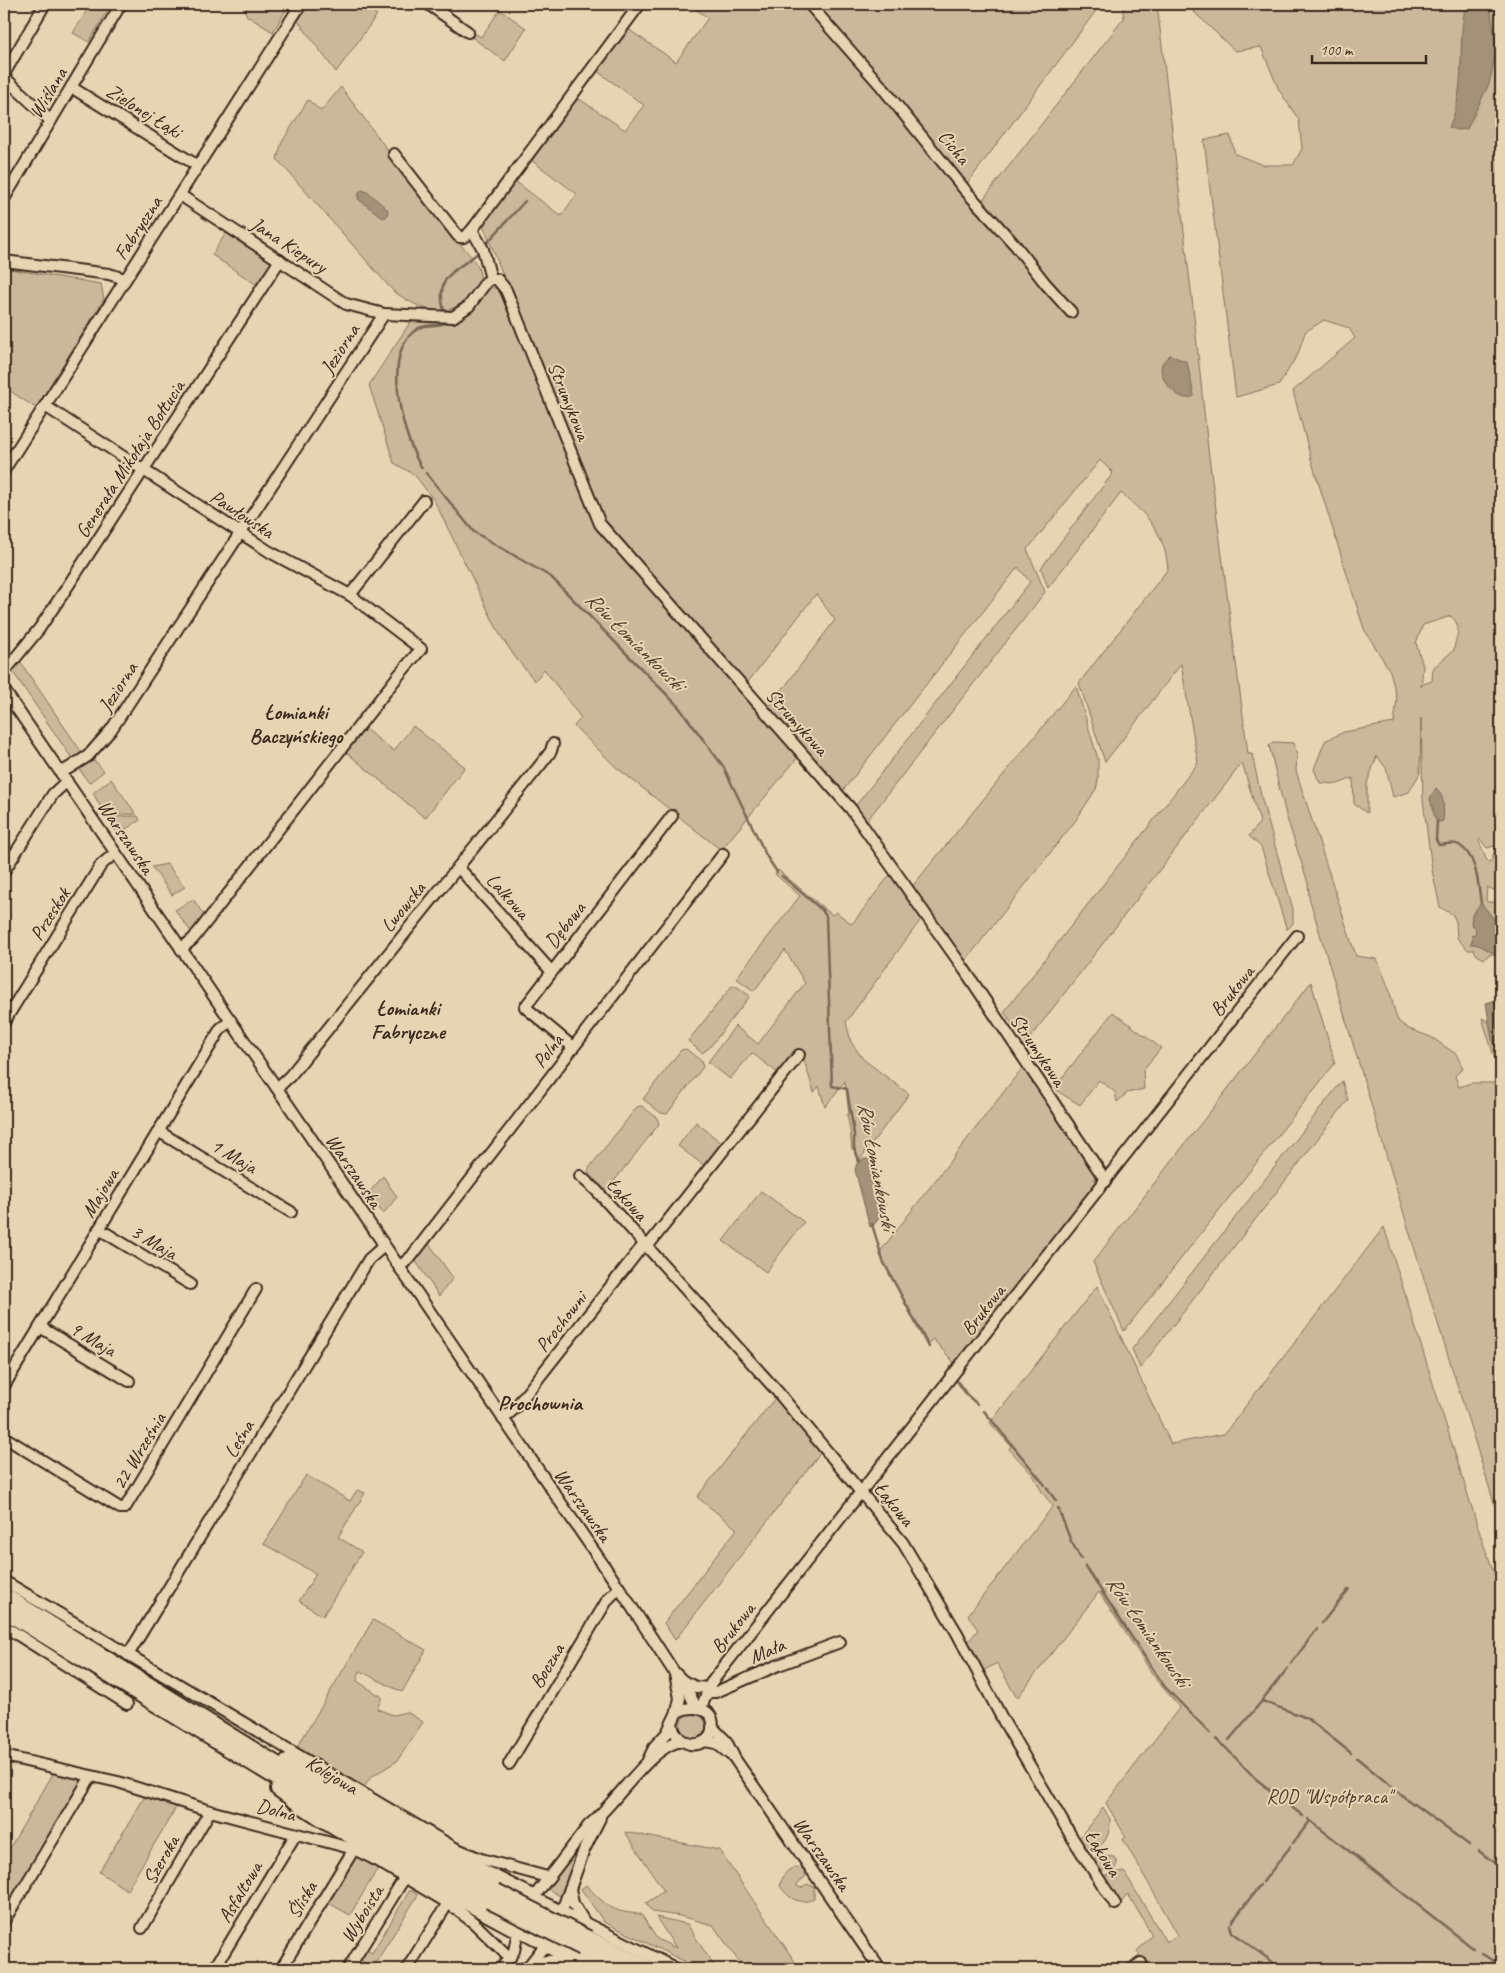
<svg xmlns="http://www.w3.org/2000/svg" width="1505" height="1973" font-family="Caveat,sans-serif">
<rect width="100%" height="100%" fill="#e7d4b2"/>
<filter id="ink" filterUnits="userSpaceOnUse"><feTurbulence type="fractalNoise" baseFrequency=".02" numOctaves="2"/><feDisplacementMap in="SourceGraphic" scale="10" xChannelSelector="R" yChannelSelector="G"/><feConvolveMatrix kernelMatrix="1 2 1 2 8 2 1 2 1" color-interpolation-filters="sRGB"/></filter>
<g filter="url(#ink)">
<g fill="#cbb89a" stroke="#83715c" fill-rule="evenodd">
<path d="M 91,4 L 111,4 L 89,42 L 73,33 Z"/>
<path d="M 249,4 L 276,4 L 286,10 L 273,32 L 247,16 L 245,11 Z"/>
<path d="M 310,4 L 362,4 L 377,15 L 336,72 L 298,21 Z"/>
<path d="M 688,4 L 806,4 L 923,141 L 960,191 L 1015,253 L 1052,300 L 1050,280 L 981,202 L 1124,18 L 1122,4 L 1157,4 L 1193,307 L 1208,449 L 1248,754 L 1252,754 L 1262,800 L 1293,909 L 1293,923 L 1287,930 L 1261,847 L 1249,836 L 1260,822 L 1242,763 L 1026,1043 L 1004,1012 L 1198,763 L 1181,664 L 1105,762 L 1079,683 L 1168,569 C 1165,533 1148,516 1121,493 L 1048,588 L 1041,568 L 1113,473 L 1100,460 L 1032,544 L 1027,549 L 1045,592 L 865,823 L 854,808 L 1030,582 L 1018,567 L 841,793 L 767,710 L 835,620 L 816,594 L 745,686 L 602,522 L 483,225 L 515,181 L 561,216 L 577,194 L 531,160 L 578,98 L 625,130 L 644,105 L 597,71 L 628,29 L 676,62 L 708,18 Z"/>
<path d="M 816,4 L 1101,4 L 967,184 L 884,81 L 864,63 Z"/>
<path d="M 1192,4 L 1501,4 L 1501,844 L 1487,848 L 1480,839 L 1479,841 L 1486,859 L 1489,862 L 1492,860 L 1494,852 L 1501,850 L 1501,893 L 1487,887 L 1486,899 L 1487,902 L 1501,902 L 1501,955 L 1490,954 L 1484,959 L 1477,955 L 1474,950 L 1468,950 L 1457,938 L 1456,922 L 1453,915 L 1440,907 L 1432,870 L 1423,800 L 1421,718 L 1420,773 L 1409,792 L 1393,797 L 1386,768 L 1377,756 L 1367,783 L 1367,813 L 1354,804 L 1353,778 L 1338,784 L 1320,783 L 1314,769 L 1325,741 L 1344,732 L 1394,723 L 1397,699 L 1390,671 L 1364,629 L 1311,459 L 1293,391 L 1355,338 L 1349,328 L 1324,320 L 1305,332 L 1298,354 L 1279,385 L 1236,397 L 1204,140 L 1230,135 L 1235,154 L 1263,165 L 1293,165 L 1302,149 L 1299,120 L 1279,90 L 1261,47 L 1235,51 L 1193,11 ZM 1451,616 C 1464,629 1455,635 1454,650 L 1433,668 L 1432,681 L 1423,684 L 1421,687 L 1423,666 L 1416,643 L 1423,625 Z"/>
<path d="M 500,10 L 526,28 L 505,61 L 470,36 L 473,32 L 481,37 Z"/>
<path d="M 341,87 C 378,137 415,188 453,237 C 462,247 481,263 480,277 C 480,287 473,293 466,299 C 442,322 418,307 394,292 L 277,159 L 282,142 L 308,100 L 321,111 Z"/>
<path d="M 226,233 L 272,263 L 257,285 L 212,255 Z"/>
<path d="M 4,268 L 101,284 L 104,299 L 36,408 L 4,387 Z"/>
<path d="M 492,287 L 499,290 L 527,358 L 530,356 L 598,525 L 799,756 L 721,850 L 616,767 L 574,726 L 581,718 L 544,669 L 535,681 L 515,657 L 499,633 L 435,502 L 415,475 L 394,463 L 369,385 L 411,321 L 448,323 L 463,318 Z"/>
<path d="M 19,660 L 82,753 L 73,760 L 11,669 Z"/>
<path d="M 1076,686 L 1098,759 L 1098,781 L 1096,789 L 1076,820 L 963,964 L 911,888 Z"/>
<path d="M 413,726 L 465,767 L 425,818 L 346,752 L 365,729 L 394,751 Z"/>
<path d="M 1273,742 L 1294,743 L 1297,755 L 1296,771 L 1356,956 L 1377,959 L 1389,989 L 1396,1016 L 1399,1022 L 1409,1029 L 1431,1037 L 1456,1054 L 1463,1068 L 1455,1076 L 1459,1087 L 1471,1083 L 1497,1083 L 1500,1075 L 1482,1018 L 1490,1023 L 1501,1049 L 1501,1525 L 1410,1234 L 1309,897 L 1308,883 L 1286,815 L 1269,745 Z"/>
<path d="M 92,761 L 96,762 L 104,771 L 89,783 L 79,769 Z"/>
<path d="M 111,779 L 136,814 L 105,815 L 93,793 Z"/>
<path d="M 138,816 L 140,820 L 118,834 L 106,817 Z"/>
<path d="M 167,864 L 185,887 L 172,895 L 152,867 Z"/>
<path d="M 778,870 L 832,915 L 836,912 L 852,924 L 892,872 L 922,918 L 846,1022 L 851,1042 L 863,1059 L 909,1094 L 858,1162 L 856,1150 L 852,1149 L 850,1130 L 847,1115 L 849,1114 L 845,1081 L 825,1107 L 819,1086 L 814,1092 L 802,1054 L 797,1050 L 779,1074 L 752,1053 L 730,1079 L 708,1062 L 735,1026 L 758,1044 L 805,983 L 785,950 L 754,991 L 736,978 L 800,896 L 775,874 Z"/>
<path d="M 193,899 L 205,917 L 192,933 L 175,910 Z"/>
<path d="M 1311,982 L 1335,1063 L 1124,1331 L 1093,1262 Z"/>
<path d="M 732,986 L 736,986 L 750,996 L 709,1048 L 702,1053 L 688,1041 Z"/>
<path d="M 1113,1012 L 1161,1048 L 1143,1070 L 1144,1089 L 1127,1093 L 1117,1102 L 1115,1092 L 1099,1080 L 1080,1105 L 1059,1092 L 1055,1087 Z"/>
<path d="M 686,1049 L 701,1061 L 703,1067 L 667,1114 L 661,1113 L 643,1099 L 681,1050 Z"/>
<path d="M 1023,1067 L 1095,1169 L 1094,1179 L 1098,1183 L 956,1365 L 933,1339 L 926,1345 L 879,1253 Z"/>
<path d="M 1342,1081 L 1348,1100 L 1140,1368 L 1132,1349 Z"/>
<path d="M 642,1106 L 657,1118 L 659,1124 L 604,1194 L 588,1173 L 589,1168 L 637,1107 Z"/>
<path d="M 696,1122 L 724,1145 L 706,1167 L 678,1146 Z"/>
<path d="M 383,1176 L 397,1197 L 383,1214 L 369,1193 Z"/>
<path d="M 761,1191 L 804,1222 L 766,1272 L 723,1241 Z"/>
<path d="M 1384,1227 L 1483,1543 L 1501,1591 L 1501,1969 L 1147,1969 L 1137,1951 L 1152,1935 L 1128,1894 L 1120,1904 L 1103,1876 C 1110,1876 1118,1869 1125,1873 L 1166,1942 L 1178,1935 L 1123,1839 L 1126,1837 L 1106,1803 L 1180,1707 L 1157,1681 L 1099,1592 L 1017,1698 L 997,1663 L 981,1672 L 966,1644 L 978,1630 L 968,1615 L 1053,1506 L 1042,1492 L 1033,1475 L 1009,1449 L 1011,1446 L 990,1423 L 1097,1286 L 1171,1444 L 1224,1434 Z"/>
<path d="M 428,1242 L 453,1278 L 439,1296 L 415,1260 Z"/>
<path d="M 775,1398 L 822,1451 L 675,1640 L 664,1623 L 737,1529 L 697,1497 Z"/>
<path d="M 306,1475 L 350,1501 L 357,1490 L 365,1493 L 338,1537 L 362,1552 L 323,1616 L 299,1601 L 316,1574 L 264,1544 Z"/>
<path d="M 373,1620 L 426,1650 L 402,1692 L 360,1671 L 357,1681 L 382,1697 L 377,1709 L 393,1715 L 407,1712 L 423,1722 L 397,1761 L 371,1777 L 365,1786 L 361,1788 L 296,1749 Z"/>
<circle cx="693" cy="1726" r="13"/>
<path d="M 54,1772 L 86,1780 L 4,1913 L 4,1858 Z"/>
<path d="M 147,1793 L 178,1804 L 127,1890 L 99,1872 Z"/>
<path d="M 1103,1808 L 1110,1819 C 1111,1834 1103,1851 1086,1851 L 1079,1838 Z"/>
<path d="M 625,1832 L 719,1850 L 800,1969 L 744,1969 L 713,1925 L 680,1916 L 652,1912 L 646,1903 L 664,1891 Z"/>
<path d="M 587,1835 L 569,1875 L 563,1898 L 547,1888 Z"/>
<path d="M 354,1856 L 378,1868 L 350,1915 L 327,1902 Z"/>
<path d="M 1099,1856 L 1114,1857 L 1117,1863 L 1114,1871 L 1099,1870 L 1092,1861 Z"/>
<path d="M 796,1867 L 803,1869 L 806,1876 L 797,1884 L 797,1886 L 801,1888 L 807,1884 L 814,1887 L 814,1899 C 799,1905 789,1899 780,1886 C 783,1876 785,1870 796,1867 Z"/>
<path d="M 586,1885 C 607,1906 610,1912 641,1914 L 657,1939 L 676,1948 L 656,1917 L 687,1924 L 716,1969 L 700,1969 L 604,1922 L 581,1889 Z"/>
<path d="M 410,1890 L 418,1895 L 373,1967 L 359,1959 L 365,1948 L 372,1953 Z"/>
</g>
<g fill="#a39178" stroke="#796854">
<path d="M 1466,4 L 1490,4 L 1496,48 L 1494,62 L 1489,84 L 1467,129 L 1456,130 L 1449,127 C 1468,86 1456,46 1466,4 Z"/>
<path d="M 362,190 L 368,192 L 388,210 L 387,216 L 383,218 L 358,199 L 359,192 Z"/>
<path d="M 1170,355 L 1187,362 L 1194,396 C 1193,397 1186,398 1186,398 C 1173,396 1157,376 1162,364 C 1163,361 1168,357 1170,355 Z"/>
<path d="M 1436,788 C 1445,797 1444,808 1443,821 L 1439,822 L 1435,819 L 1430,798 Z"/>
<path d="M 1481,903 L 1494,919 L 1497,929 L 1501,934 L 1501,936 L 1497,941 L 1500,953 C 1486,954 1486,944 1470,944 L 1474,938 L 1471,936 L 1475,934 L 1476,928 L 1471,924 L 1472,915 Z"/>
<path d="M 1496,1000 L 1499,1011 L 1496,1017 L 1498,1024 L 1501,1025 L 1501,1056 L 1492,1040 L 1486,1003 Z"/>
<path d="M 863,1159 L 869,1159 L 885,1204 L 883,1213 L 873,1226 L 870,1227 L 855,1170 L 857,1163 Z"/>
</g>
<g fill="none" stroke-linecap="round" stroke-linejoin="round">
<g stroke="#796854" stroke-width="2.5">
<path d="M 487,243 L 525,201"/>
<path d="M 444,311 C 434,273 457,272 480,251"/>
<path d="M 422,468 C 403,439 384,362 410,335 C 423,321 433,328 445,323"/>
<path d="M 426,473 L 474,532 L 551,577 L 678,706 L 723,766 L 767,857 L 777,872"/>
<path d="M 1437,821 L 1436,840 L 1439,845 C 1446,845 1452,841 1459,845 C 1477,856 1478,883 1481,903"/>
<path d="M 782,876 L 822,910 L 826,916 L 832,1086 L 847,1089 L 854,1134 L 854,1148 L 860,1162"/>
<path d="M 872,1224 L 883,1261 L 929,1347"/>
<path d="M 955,1378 L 967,1395 L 977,1404"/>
<path d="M 984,1411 L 1045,1485"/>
<path d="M 1047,1488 L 1056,1501"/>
<path d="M 1058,1508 L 1071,1541 L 1081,1559"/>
<path d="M 1085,1566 L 1164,1686 L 1210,1733"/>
<path d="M 1322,1623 L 1349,1589"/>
<path d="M 1291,1664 L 1317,1629"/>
<path d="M 1262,1700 L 1288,1668"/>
<path d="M 1216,1739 L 1223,1746"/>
<path d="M 1229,1740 L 1262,1701 L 1307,1718 L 1351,1753"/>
<path d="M 1224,1746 L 1256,1779 L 1303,1816"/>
<path d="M 1357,1758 L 1404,1797 L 1469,1845"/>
<path d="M 1308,1819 L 1473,1948"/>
<path d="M 1293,1843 L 1310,1821"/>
<path d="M 1479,1851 L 1501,1868"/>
<path d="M 1263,1882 L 1290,1847"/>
<path d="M 1232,1922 L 1260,1885"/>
<path d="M 1230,1925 L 1232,1932 L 1282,1969"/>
<path d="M 1481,1953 L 1493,1961"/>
<path d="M 1213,1969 L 1225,1963"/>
</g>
<defs>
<g id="minor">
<path d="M 428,4 L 468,32"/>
<path d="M 809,4 L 882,87 L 965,190 L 1016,246 L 1045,283 L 1071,312"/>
<path d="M 4,74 L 45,4"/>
<path d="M 4,77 L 51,121"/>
<path d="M 71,87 L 198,166"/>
<path d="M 394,154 L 458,236 C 464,240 468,234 472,230"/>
<path d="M 180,195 L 346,304 L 384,314"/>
<path d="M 4,199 L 121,4"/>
<path d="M 4,261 L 109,274 L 125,279"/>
<path d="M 491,279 L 497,279 L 506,290 L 600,524 L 851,809 L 964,969 L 1106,1181"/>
<path d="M 45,406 L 270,552 L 350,595 L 421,649 L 398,676 L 193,939 L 181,949"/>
<path d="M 4,470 L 301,4"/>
<path d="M 350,595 L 424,501"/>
<path d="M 4,672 L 39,629 L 62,595 L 280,260"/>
<path d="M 4,690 L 622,1592 L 674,1672 L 683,1681 L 696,1707"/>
<path d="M 61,773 L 88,756 L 111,730 L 384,314 L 453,317 L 469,306 L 486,282 L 491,279 L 483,249 L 472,230 L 640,4"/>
<path d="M 458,867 L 551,971"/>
<path d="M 4,871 L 53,794 L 67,781"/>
<path d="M 4,1022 L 101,865 L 115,853"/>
<path d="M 573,1047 L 525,1007 L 672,816"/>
<path d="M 277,1088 L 290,1076 L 545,759 L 551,751 L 553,744"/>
<path d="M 158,1131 L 291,1212"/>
<path d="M 580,1176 L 596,1190 L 777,1391 L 903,1543 L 957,1633 L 1004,1722 L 1073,1839 L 1115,1904"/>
<path d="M 99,1229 L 190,1284"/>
<path d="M 647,1247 L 799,1055"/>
<path d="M 399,1267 L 411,1257 L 723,854"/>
<path d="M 40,1327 L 129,1381"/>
<path d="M 4,1386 L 221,1028 L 231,1021"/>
<path d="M 503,1419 L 515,1408 L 644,1244"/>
<path d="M 4,1437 L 120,1508 L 125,1508 L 256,1289"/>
<path d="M 4,1581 L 455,1848 L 481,1859 L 547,1877"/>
<path d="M 4,1626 L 127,1704"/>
<path d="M 128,1655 L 369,1259 L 384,1246"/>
<path d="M 675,1674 L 680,1698 L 677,1712"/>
<path d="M 683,1681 L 696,1687 L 709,1688"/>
<path d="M 707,1692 L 716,1692 L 776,1666 L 840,1642"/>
<path d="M 701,1708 L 711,1683 L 1297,936"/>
<path d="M 712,1727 L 726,1741 L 735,1759 L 880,1969"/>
<path d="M 705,1741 L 716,1743 L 731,1755"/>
<path d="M 4,1756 L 118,1782 L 210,1811 L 354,1849 L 372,1858 L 448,1903 L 474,1923 L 510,1958"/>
<path d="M 648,1760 L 655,1746 L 667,1733 L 677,1712 C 700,1701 723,1714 708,1739 C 692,1751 676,1741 672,1724"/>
<path d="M 509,1764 L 608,1599 L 619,1588"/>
<path d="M 570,1889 L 573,1903 L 585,1923"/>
<path d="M 533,1897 L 677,1969"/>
<path d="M 530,1902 L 589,1825 C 616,1804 650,1746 681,1741"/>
<path d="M 4,1921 L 91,1776"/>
<path d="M 556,1927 L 584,1850 L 600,1818"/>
<path d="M 142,1928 L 210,1811"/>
<path d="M 519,1931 L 546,1945"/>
<path d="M 527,1968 L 549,1940"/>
<path d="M 214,1969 L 296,1834"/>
<path d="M 281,1969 L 354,1849"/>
<path d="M 348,1969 L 405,1877"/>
<path d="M 407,1969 L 448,1903"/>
<path d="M 501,1969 L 514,1951 L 519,1926"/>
<path d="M 1132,1969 L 1141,1963"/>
</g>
<g id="highway">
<path d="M 4,1595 L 353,1811 L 496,1891"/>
<path d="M 4,1611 L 346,1821 L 489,1901"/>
<path d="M 287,1761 L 457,1859 L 533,1897"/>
<path d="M 278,1789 C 314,1816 353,1838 392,1860 C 434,1885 476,1908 519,1931"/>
<path d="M 588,1938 L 651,1969"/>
<path d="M 546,1945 L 595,1969"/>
<path d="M 582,1948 L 624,1969"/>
<path d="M 526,1969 L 546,1963 L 582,1963"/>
</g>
</defs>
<use href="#minor" stroke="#3b2a1e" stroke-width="14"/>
<use href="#highway" stroke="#3b2a1e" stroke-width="18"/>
<use href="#minor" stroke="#e7d4b2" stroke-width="10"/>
<use href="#highway" stroke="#e7d4b2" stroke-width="14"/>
<defs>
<g id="highway-bridge">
<path d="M 496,1891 L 588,1938"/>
<path d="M 489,1901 L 582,1948"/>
</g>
</defs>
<use href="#highway-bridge" stroke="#3b2a1e" stroke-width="18" stroke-linecap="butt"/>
<use href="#highway-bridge" stroke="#e7d4b2" stroke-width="14"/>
</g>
</g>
<g text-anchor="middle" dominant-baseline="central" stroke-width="4" stroke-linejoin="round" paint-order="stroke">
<g font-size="20" fill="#3b2a1e" stroke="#e7d4b2">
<text transform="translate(48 93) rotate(-59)">Wiślana</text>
<text transform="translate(144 111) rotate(32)">Zielonej Łąki</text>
<text transform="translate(954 147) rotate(51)">Cicha</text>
<text transform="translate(138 228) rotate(-57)">Fabryczna</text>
<text transform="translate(289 245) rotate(33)">Jana Kiepury</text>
<text transform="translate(340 349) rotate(-57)">Jeziorna</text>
<text transform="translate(569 401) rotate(68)">Strumykowa</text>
<text transform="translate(130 459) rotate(-57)">Generała Mikołaja Bołtucia</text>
<text transform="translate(242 514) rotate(33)">Pawłowska</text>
<text transform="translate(118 687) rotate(-57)">Jeziorna</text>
<text transform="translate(797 722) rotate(48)">Strumykowa</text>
<text transform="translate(126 837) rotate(56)">Warszawska</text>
<text transform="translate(508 896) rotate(48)">Lalkowa</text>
<text transform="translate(403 907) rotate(-51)">Lwowska</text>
<text transform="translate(50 914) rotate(-58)">Przeskok</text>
<text transform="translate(565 925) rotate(-52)">Dębowa</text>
<text transform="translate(1232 991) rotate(-52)">Brukowa</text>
<text transform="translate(1038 1050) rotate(56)">Strumykowa</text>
<text transform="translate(548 1051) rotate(-52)">Polna</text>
<text transform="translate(234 1156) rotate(31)">1 Maja</text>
<text transform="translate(354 1171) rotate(56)">Warszawska</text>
<text transform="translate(100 1193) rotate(-59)">Majowa</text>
<text transform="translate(627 1199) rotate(48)">Łąkowa</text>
<text transform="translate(154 1242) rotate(31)">3 Maja</text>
<text transform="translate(983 1310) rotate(-52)">Brukowa</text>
<text transform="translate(561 1322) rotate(-52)">Prochowni</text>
<text transform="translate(93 1339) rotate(31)">9 Maja</text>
<text transform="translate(239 1439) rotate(-59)">Leśna</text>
<text transform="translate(139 1451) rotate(-59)">22 Września</text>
<text transform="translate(894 1504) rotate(51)">Łąkowa</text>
<text transform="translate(583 1505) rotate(55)">Warszawska</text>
<text transform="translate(733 1628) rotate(-52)">Brukowa</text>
<text transform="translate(767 1651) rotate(-23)">Mała</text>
<text transform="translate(547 1666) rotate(-59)">Boczna</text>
<text transform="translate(332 1775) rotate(31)">Kolejowa</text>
<text transform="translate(276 1810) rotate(15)">Dolna</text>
<text transform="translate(1103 1853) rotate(58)">Łąkowa</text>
<text transform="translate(822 1854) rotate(55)">Warszawska</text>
<text transform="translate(161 1860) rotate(-60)">Szeroka</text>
<text transform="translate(240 1892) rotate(-59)">Asfaltowa</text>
<text transform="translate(302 1900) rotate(-59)">Śliska</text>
<text transform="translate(362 1914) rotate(-58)">Wyboista</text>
</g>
<g font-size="20" fill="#513f31" stroke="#e7d4b2">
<text x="1329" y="1796">ROD "Współpraca"</text>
</g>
<g font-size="21" font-style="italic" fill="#503f30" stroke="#e7d4b2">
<text transform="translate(635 641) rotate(45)">Rów Łomiankowski</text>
<text transform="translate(877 1166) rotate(79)">Rów Łomiankowski</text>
<text transform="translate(1148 1631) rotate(55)">Rów Łomiankowski</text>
</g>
<g font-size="21" font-weight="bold" fill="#3b2a1e" stroke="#e7d4b2">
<text x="296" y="712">Łomianki<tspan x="296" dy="24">Baczyńskiego</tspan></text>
<text x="408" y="1008">Łomianki<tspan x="408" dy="24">Fabryczne</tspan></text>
<text x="540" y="1403">Prochownia</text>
</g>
</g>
<rect width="1505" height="1973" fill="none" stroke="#e7d4b2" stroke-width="20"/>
<rect x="10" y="10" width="1485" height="1953" fill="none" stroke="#3b2a1e" stroke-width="2" filter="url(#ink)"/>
<path d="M1312 55v8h114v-8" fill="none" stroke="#3b2a1e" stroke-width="2.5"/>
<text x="1320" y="55" font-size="15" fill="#3b2a1e" stroke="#e7d4b2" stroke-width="4" paint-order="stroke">100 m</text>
</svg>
